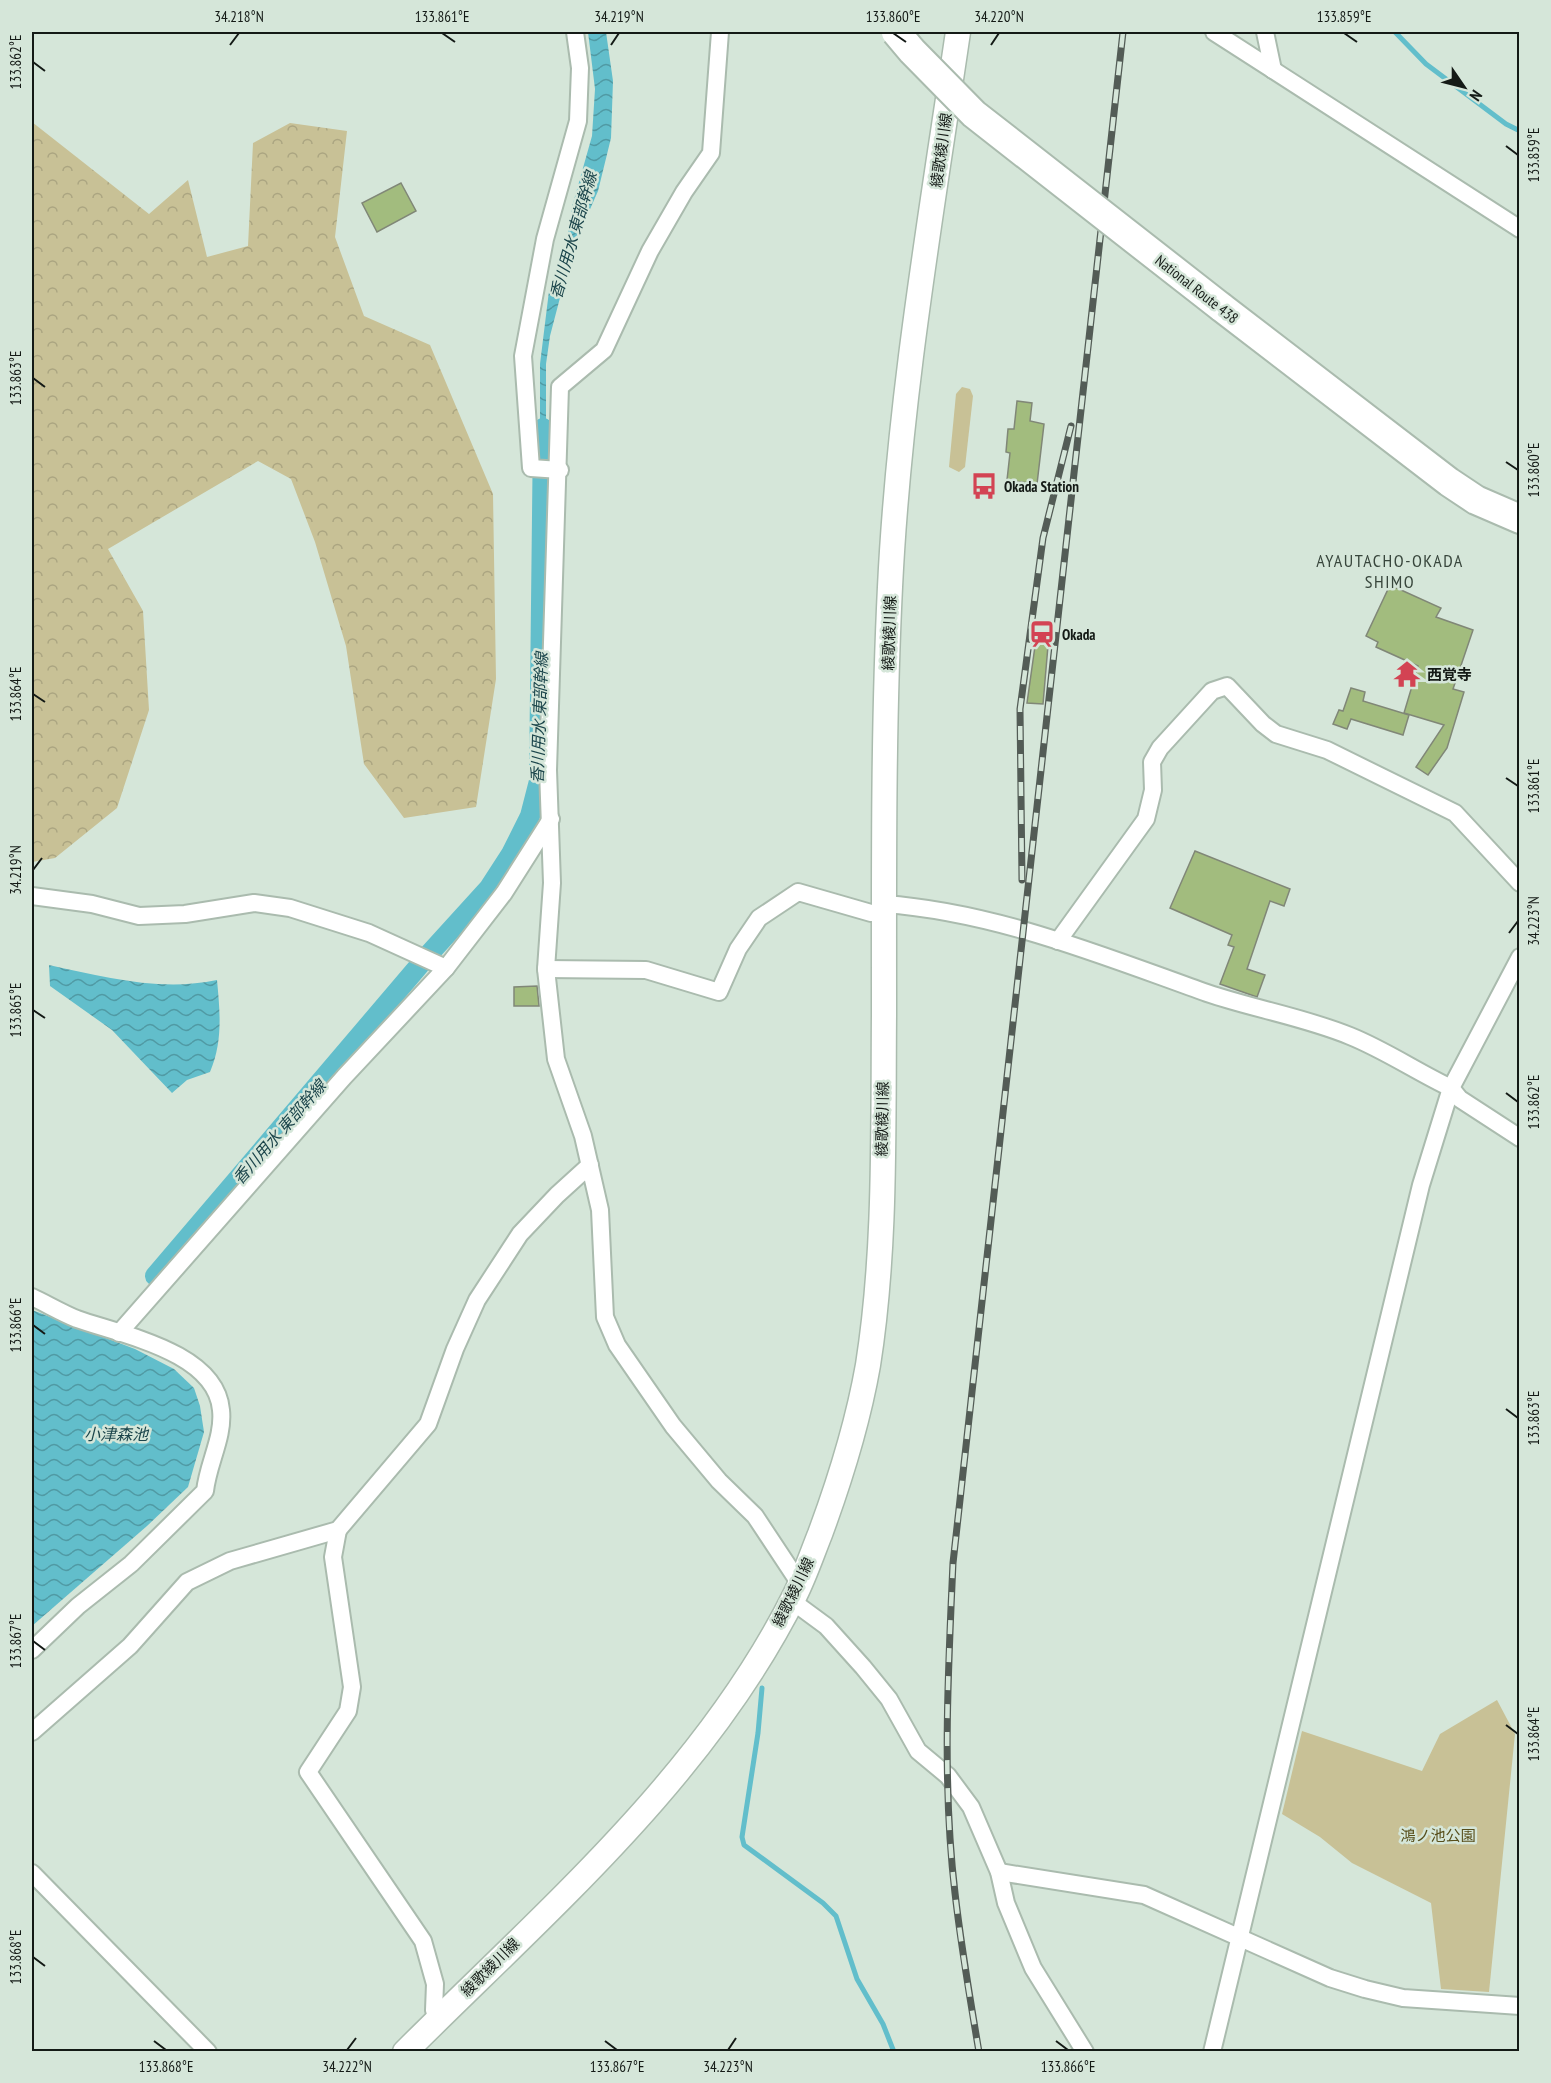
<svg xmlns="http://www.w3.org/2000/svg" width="1551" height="2083" font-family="'PT Sans Narrow','Noto Sans JP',sans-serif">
<defs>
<pattern id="forest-crowns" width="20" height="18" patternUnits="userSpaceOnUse" patternTransform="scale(1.5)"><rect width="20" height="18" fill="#c8c196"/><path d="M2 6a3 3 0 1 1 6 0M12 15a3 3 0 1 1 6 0" fill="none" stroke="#aba581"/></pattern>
<pattern id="water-waves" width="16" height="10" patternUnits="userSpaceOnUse" patternTransform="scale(1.5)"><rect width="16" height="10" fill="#62becb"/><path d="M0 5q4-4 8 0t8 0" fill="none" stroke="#509aa4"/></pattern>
</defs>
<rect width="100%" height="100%" fill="#d5e6d9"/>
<g fill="#c8c196">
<path d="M 962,387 L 970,389 L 973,396 L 965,467 L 959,472 L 949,467 L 956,394 Z"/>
<path d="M 1497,1700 L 1515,1734 L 1489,1992 L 1441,1989 L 1431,1903 L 1352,1863 L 1320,1837 L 1282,1814 L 1302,1731 L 1422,1771 L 1440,1734 Z"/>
</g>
<path fill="url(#forest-crowns)" d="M 32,122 L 149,214 L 188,180 L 207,257 L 248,246 L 253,143 L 290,123 L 347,131 L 335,237 L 364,316 L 430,345 L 493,494 L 496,679 L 476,807 L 404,818 L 364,764 L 346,646 L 315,542 L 291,479 L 258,461 L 108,549 L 143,611 L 149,710 L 117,808 L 55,858 L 32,862 Z"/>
<g fill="url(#water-waves)">
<path d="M 588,32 L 606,32 L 613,81 L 611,138 L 598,191 L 573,248 L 550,336 L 546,364 L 546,455 L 540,456 L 540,364 L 549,291 L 566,248 L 572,207 L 592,136 L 595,89 Z"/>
<path d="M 49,965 C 104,977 161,992 217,980 C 220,1012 223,1042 210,1072 L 187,1080 L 172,1093 L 112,1030 L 50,986 Z"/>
<path d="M 32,1310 L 135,1349 L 174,1369 L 194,1388 L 200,1406 L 204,1432 L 188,1487 L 147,1526 L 32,1626 Z"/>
</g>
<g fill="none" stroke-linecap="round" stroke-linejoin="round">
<g stroke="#62becb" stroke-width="5">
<path d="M 1395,32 L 1426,64 L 1506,124 L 1520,131"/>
<path d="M 762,1688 L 758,1733 L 742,1837 L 744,1845 L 823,1903 L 836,1916 L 857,1979 L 883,2024 L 894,2052"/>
</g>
<path stroke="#62becb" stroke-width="20" d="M 155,1276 L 429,954 L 489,888 L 511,854 L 530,816 L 539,781 L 543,428"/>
</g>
<g fill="#a2bc7e" stroke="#808777" stroke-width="1.5">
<path d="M 401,183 L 416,211 L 377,232 L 362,203 Z"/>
<path d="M 1017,401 L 1032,403 L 1030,421 L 1044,424 L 1037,484 L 1007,480 L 1010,453 L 1006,452 L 1008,429 L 1014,429 Z"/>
<path d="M 1390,585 L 1441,608 L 1436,617 L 1473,630 L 1453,689 L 1464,692 L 1447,748 L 1428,775 L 1416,767 L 1444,725 L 1404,713 L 1418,666 L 1376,647 L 1378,642 L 1366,636 Z"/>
<path d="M 1037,632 L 1049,634 L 1043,704 L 1027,703 Z"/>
<path d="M 1351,688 L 1365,692 L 1363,701 L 1409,715 L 1403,735 L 1351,719 L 1347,729 L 1333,724 L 1339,710 L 1343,711 Z"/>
<path d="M 1195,851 L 1290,889 L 1284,906 L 1270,901 L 1247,969 L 1265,975 L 1257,997 L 1220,984 L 1234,947 L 1228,945 L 1232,935 L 1170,908 Z"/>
<path d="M 537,986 L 539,1006 L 514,1006 L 514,987 Z"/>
</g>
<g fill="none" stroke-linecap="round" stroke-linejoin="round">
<defs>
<g id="minor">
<path d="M 720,32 L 711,153 L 684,192 L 650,251 L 604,350 L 560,387 L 548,770 L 552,883 L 546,969 L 556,1059 L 583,1136 L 600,1210 L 605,1317 L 617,1345 L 673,1426 L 719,1481 L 755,1516 L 800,1584"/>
<path d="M 1214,32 L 1520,229"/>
<path d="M 1265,32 L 1273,70"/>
<path d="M 560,470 L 531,468 L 523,356 L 545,239 L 578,121 L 580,68 L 575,32"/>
<path d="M 32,896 L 92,904 L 139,916 L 185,914 L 254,903 L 290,908 L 369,933 L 446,968"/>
<path d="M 884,904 C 996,912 1103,956 1207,993 C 1254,1009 1304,1017 1350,1036 C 1385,1050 1417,1072 1451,1088 L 1460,1099 L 1520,1138"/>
<path d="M 1058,941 L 1146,819 L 1153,790 L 1152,762 L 1160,748 L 1212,691 L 1227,686 L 1263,724 L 1276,734 L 1327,750 L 1455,813 L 1520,883"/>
<path d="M 546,969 L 646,970 L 719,992 L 738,949 L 759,918 L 798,892 L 871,913 L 884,913"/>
<path d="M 32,1297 C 47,1304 62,1313 77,1319 C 122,1335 216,1352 221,1410 C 224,1437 208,1463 205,1491 L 131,1564 L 78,1606 L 32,1650"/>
<path d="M 119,1333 L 344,1077 L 446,968 L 504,893 L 551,819"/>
<path d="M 338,1530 L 333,1557 L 352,1687 L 348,1711 L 308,1772 L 423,1941 L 435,1984 L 434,2010 L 437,2020"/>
<path d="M 792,1601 L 826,1626 L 863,1667 L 889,1699 L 918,1751 L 948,1776 L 971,1807 L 999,1872 L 1006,1903 L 1033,1968 L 1085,2052"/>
<path d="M 32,1732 L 130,1646 L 187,1582 L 230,1561 L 338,1530 L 428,1424 L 455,1349 L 477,1300 L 520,1234 L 557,1195 L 590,1165"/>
<path d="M 999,1872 L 1144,1895 L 1330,1978 L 1365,1989 L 1403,1998 L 1520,2006"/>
<path d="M 32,1873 L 208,2052"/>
<path d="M 1212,2052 L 1421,1185 L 1451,1088 L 1520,957"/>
</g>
<path id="secondary" d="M 405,2052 C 546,1911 705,1776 795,1595 C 805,1575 812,1554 820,1534 C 840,1480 858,1422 868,1365 C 886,1251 883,1131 884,1015 C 884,872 883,729 890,587 C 899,400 931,216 958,32"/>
<path id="trunk" d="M 1221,307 L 1449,482 L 1476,500 L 1520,519"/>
</defs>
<use href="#minor" stroke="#aabbae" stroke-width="20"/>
<use href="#secondary" stroke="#aabbae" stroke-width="27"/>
<use href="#trunk" stroke="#aabbae" stroke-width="32"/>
<use href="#minor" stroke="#fff" stroke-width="16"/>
<use href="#secondary" stroke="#fff" stroke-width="24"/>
<use href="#trunk" stroke="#fff" stroke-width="28"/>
<defs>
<g id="rail">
<path d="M 1022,880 L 1020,709 L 1043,538 L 1071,426"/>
<path d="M 979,2052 C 970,1999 961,1946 955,1893 C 942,1784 948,1673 953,1563 L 1123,32"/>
</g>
</defs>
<use href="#rail" stroke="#535c56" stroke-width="7"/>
<use href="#rail" stroke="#d5e6d9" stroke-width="4.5" stroke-dasharray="14" stroke-linecap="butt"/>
<defs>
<path id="trunk-bridge" d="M 896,32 L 912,51 L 974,114 L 1221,307"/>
</defs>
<use href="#trunk-bridge" stroke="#aabbae" stroke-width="32" stroke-linecap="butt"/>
<use href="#trunk-bridge" stroke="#fff" stroke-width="28"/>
</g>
<path fill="none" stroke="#141a16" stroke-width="2" d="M 442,33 L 455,42M 893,33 L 906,42M 1344,33 L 1357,42M 230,45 L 239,33M 611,45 L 619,33M 991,45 L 999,33M 33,62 L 45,71M 1506,146 L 1518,155M 33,378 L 45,387M 1506,462 L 1518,470M 33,694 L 45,702M 1506,778 L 1518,786M 33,870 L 42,858M 1509,933 L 1518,921M 33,1010 L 45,1018M 1506,1093 L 1518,1102M 33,1325 L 45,1334M 1506,1409 L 1518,1418M 33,1641 L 45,1650M 1506,1725 L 1518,1734M 33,1957 L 45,1966M 154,2041 L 166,2050M 605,2041 L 617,2050M 1056,2041 L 1068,2050M 347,2050 L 356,2038M 728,2050 L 736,2038"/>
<defs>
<symbol id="bus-bare" viewBox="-9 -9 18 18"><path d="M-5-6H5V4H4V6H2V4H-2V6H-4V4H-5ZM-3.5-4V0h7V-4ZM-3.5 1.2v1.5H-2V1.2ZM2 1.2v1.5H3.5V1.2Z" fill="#d34353" stroke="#d5e6d9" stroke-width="2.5" paint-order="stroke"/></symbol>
<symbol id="station-bare" viewBox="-9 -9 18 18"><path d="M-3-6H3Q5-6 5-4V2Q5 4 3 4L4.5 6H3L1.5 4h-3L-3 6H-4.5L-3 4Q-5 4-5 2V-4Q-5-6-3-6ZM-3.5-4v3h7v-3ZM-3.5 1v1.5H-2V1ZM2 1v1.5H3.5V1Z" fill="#d34353" stroke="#d5e6d9" stroke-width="2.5" paint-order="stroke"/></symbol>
<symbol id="temple-bare" viewBox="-9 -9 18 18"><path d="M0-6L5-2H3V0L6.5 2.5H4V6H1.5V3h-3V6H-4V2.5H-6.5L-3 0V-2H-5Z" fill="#d34353" stroke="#d5e6d9" stroke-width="2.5" paint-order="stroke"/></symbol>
</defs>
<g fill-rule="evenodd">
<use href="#bus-bare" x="965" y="467" width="38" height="38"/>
<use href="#station-bare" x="1023" y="615" width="38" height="38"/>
<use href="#temple-bare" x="1388" y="655" width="38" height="38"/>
</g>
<g text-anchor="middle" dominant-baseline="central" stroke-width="5" stroke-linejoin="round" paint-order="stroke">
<g font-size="15" fill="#141a16" stroke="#d5e6d9">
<text transform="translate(941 150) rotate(-82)">綾歌綾川線</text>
<text transform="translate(1197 289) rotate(38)">National Route 438</text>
<text transform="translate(889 633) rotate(-88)">綾歌綾川線</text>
<text transform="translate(882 1119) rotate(-89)">綾歌綾川線</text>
<text transform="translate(793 1592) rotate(-64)">綾歌綾川線</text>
<text transform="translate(490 1967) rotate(-45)">綾歌綾川線</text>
</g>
<g font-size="15" font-weight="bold" fill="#141a16" stroke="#d5e6d9" text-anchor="start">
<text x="1004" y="486">Okada Station</text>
<text x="1062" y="634">Okada</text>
<text x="1427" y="674">西覚寺</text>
</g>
<g font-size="15" fill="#574e1a" stroke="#d5e6d9">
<text x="1438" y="1835">鴻ノ池公園</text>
</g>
<g font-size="16" font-style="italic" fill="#1b454b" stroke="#d5e6d9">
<text transform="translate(573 235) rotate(-74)">香川用水 東部幹線</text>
<text transform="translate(539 718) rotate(-88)">香川用水 東部幹線</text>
<text transform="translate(279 1132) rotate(-49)">香川用水 東部幹線</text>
<text x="116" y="1434">小津森池</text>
</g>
<g font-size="18" letter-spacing="1.5" fill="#38463c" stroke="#d5e6d9">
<text x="1390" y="560">AYAUTACHO-OKADA<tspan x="1390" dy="21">SHIMO</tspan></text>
</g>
</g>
<rect width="1551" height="2083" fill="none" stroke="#d5e6d9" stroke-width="66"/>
<g transform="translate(1464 87) rotate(125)" stroke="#d5e6d9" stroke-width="4.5" paint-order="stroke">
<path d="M0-4.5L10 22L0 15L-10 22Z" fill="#141a16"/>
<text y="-9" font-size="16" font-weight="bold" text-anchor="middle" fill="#141a16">N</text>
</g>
<rect x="33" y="33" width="1485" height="2017" fill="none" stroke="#141a16" stroke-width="2"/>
<g font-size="15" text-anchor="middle" fill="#141a16">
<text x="239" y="22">34.218°N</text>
<text x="442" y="22">133.861°E</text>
<text x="619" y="22">34.219°N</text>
<text x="893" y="22">133.860°E</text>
<text x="999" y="22">34.220°N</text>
<text x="1344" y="22">133.859°E</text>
<text transform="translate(16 62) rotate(-90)" y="5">133.862°E</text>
<text transform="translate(1534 155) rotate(-90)" y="5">133.859°E</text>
<text transform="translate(16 378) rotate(-90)" y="5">133.863°E</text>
<text transform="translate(1534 470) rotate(-90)" y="5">133.860°E</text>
<text transform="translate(16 694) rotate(-90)" y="5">133.864°E</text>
<text transform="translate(1534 786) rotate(-90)" y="5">133.861°E</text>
<text transform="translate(16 870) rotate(-90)" y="5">34.219°N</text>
<text transform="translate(1534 921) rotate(-90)" y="5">34.223°N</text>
<text transform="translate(16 1010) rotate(-90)" y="5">133.865°E</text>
<text transform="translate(1534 1102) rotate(-90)" y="5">133.862°E</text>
<text transform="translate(16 1325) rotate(-90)" y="5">133.866°E</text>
<text transform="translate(1534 1418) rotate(-90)" y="5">133.863°E</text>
<text transform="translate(16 1641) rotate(-90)" y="5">133.867°E</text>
<text transform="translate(1534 1734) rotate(-90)" y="5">133.864°E</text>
<text transform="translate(16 1957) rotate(-90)" y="5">133.868°E</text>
<text x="166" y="2072">133.868°E</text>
<text x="347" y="2072">34.222°N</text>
<text x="617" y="2072">133.867°E</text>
<text x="728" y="2072">34.223°N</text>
<text x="1068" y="2072">133.866°E</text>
</g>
</svg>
